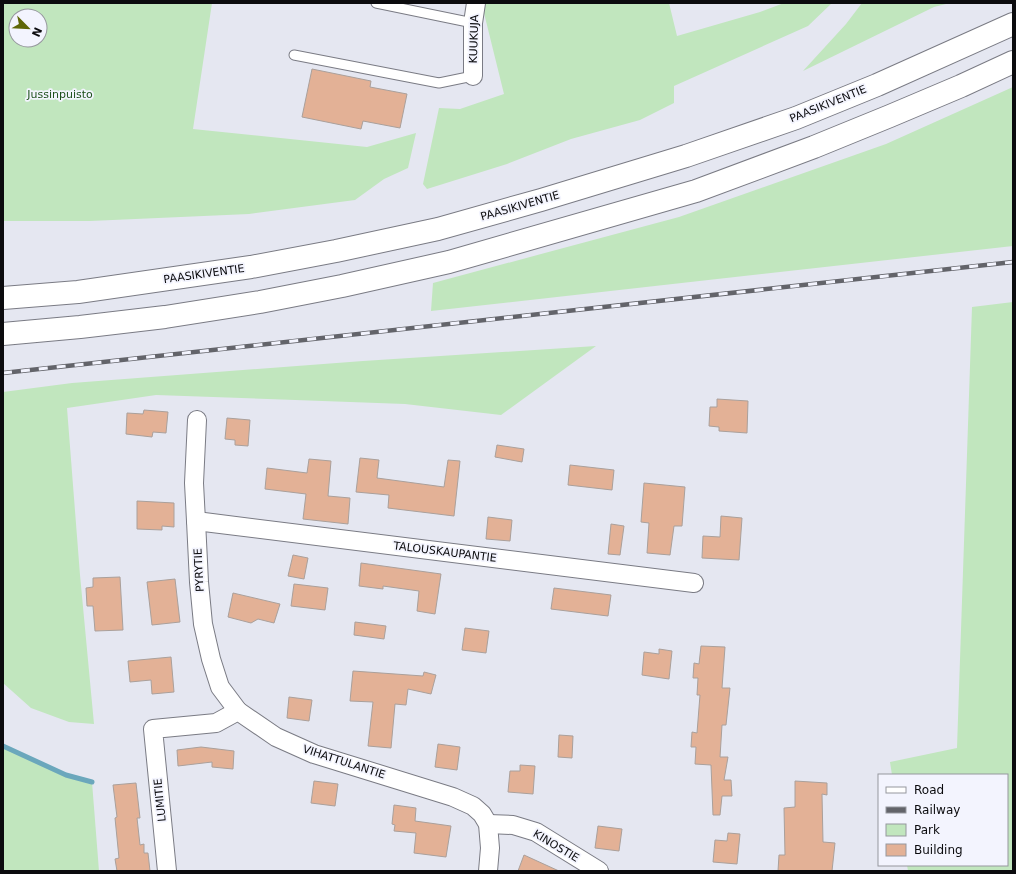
<svg xmlns="http://www.w3.org/2000/svg" width="1016" height="874" font-family="'DejaVu Sans',sans-serif">
<rect width="100%" height="100%" fill="#e5e7f1"/>
<g fill="#c1e6be" fill-rule="evenodd">
<path d="M 3,3 L 212,3 L 193,129 L 367,147 L 416,133 L 408,168 L 384,179 L 355,200 L 249,214 L 90,221 L 3,221 ZM 16,16 L 40,16 L 40,40 L 16,40 Z"/>
<path d="M 484,3 L 669,3 L 677,36 L 760,12 L 784,3 L 832,3 L 808,26 L 674,86 L 674,103 L 640,120 L 571,139 L 507,164 L 427,189 L 423,184 L 439,108 L 460,109 L 504,94 L 483,9 Z"/>
<path d="M 862,3 L 950,3 L 934,7 L 803,71 L 846,24 Z"/>
<path d="M 1013,87 L 1013,246 L 431,311 L 433,283 L 679,217 L 886,144 Z"/>
<path d="M 1013,302 L 1013,871 L 908,871 L 907,865 L 1007,865 L 1007,775 L 892,775 L 890,762 L 957,748 L 972,307 Z"/>
<path d="M 596,346 L 501,415 L 405,404 L 156,395 L 67,408 L 80,575 L 94,724 L 69,722 L 31,708 L 3,683 L 3,392 L 72,383 L 363,361 Z"/>
<path d="M 4,747 L 66,775 L 92,782 L 99,871 L 3,871 Z"/>
</g>
<g fill="none" stroke-linecap="round" stroke-linejoin="round">
<path stroke="#6ba7bc" stroke-width="5" d="M 3,746 L 66,775 L 92,782"/>
</g>
<g fill="#e3b196" stroke="#aaa09b">
<path d="M 312,69 L 371,81 L 370,87 L 407,94 L 400,128 L 363,121 L 361,129 L 302,117 Z"/>
<path d="M 717,399 L 748,401 L 747,433 L 719,431 L 719,427 L 709,426 L 710,407 L 717,407 Z"/>
<path d="M 144,410 L 168,412 L 166,433 L 153,432 L 152,437 L 126,434 L 127,413 L 143,414 Z"/>
<path d="M 227,418 L 250,420 L 248,446 L 235,445 L 235,440 L 225,439 Z"/>
<path d="M 497,445 L 524,449 L 522,462 L 495,457 Z"/>
<path d="M 360,458 L 379,460 L 377,478 L 444,487 L 448,460 L 460,461 L 454,516 L 388,508 L 389,495 L 356,492 Z"/>
<path d="M 309,459 L 331,461 L 328,496 L 350,498 L 348,524 L 303,519 L 306,494 L 265,489 L 267,468 L 307,473 Z"/>
<path d="M 570,465 L 614,470 L 612,490 L 568,485 Z"/>
<path d="M 644,483 L 685,487 L 682,526 L 674,526 L 670,555 L 647,553 L 649,523 L 641,522 Z"/>
<path d="M 137,501 L 174,503 L 174,527 L 162,526 L 162,530 L 137,529 Z"/>
<path d="M 721,516 L 742,518 L 739,560 L 702,558 L 703,536 L 720,537 Z"/>
<path d="M 488,517 L 512,520 L 510,541 L 486,539 Z"/>
<path d="M 611,524 L 624,526 L 620,555 L 608,554 Z"/>
<path d="M 293,555 L 308,558 L 304,579 L 288,576 Z"/>
<path d="M 361,563 L 441,574 L 435,614 L 417,611 L 419,591 L 383,586 L 383,589 L 359,586 Z"/>
<path d="M 120,577 L 123,630 L 95,631 L 93,606 L 87,606 L 86,588 L 93,587 L 93,578 Z"/>
<path d="M 175,579 L 180,622 L 152,625 L 147,582 Z"/>
<path d="M 294,584 L 328,588 L 325,610 L 291,606 Z"/>
<path d="M 554,588 L 611,595 L 608,616 L 551,609 Z"/>
<path d="M 233,593 L 280,604 L 274,623 L 258,619 L 251,623 L 228,617 Z"/>
<path d="M 355,622 L 386,626 L 384,639 L 354,635 Z"/>
<path d="M 465,628 L 489,631 L 486,653 L 462,650 Z"/>
<path d="M 701,646 L 725,647 L 722,688 L 730,688 L 726,725 L 722,725 L 720,757 L 728,757 L 724,780 L 731,780 L 732,796 L 722,796 L 720,815 L 713,815 L 711,765 L 695,764 L 696,747 L 691,747 L 692,732 L 697,733 L 700,695 L 697,695 L 698,678 L 693,678 L 694,663 L 699,664 Z"/>
<path d="M 659,649 L 672,651 L 669,679 L 642,675 L 644,652 L 659,654 Z"/>
<path d="M 171,657 L 174,692 L 152,694 L 151,680 L 130,682 L 128,661 Z"/>
<path d="M 353,671 L 423,676 L 424,672 L 436,675 L 431,694 L 408,689 L 406,705 L 395,704 L 391,748 L 368,746 L 373,702 L 350,701 Z"/>
<path d="M 289,697 L 312,700 L 309,721 L 287,718 Z"/>
<path d="M 559,735 L 573,736 L 572,758 L 558,757 Z"/>
<path d="M 438,744 L 460,747 L 457,770 L 435,767 Z"/>
<path d="M 201,747 L 234,751 L 233,769 L 212,767 L 212,762 L 178,766 L 177,750 Z"/>
<path d="M 520,765 L 535,766 L 533,794 L 508,792 L 510,771 L 520,771 Z"/>
<path d="M 314,781 L 338,784 L 335,806 L 311,803 Z"/>
<path d="M 795,781 L 827,783 L 827,795 L 822,794 L 823,842 L 835,843 L 832,871 L 778,871 L 779,855 L 785,855 L 784,808 L 795,807 Z"/>
<path d="M 136,783 L 140,818 L 137,818 L 140,845 L 144,844 L 144,853 L 148,853 L 150,871 L 117,871 L 115,859 L 119,858 L 115,818 L 117,817 L 113,785 Z"/>
<path d="M 394,805 L 416,808 L 415,821 L 451,826 L 446,857 L 414,853 L 416,833 L 394,831 L 395,825 L 392,824 Z"/>
<path d="M 598,826 L 622,829 L 619,851 L 595,848 Z"/>
<path d="M 728,833 L 740,834 L 737,864 L 713,862 L 715,840 L 727,841 Z"/>
<path d="M 524,855 L 559,871 L 518,871 Z"/>
</g>
<g fill="none" stroke-linecap="round" stroke-linejoin="round">
<defs>
<g id="service">
<path d="M 376,3 L 473,23"/>
<path d="M 294,55 L 439,83 L 473,76"/>
</g>
<g id="minor">
<path d="M 473,76 L 473,23 L 476,3"/>
<path d="M 197,420 L 194,483 L 196,521 L 199,582 L 203,624 L 211,659 L 220,687 L 238,711"/>
<path d="M 196,521 L 694,583"/>
<path d="M 488,824 L 513,825 L 536,832 L 599,871"/>
<path d="M 167,871 L 153,729 L 216,723 L 238,711 L 276,737 L 314,754 L 453,797 L 473,806 L 482,814 L 488,824 L 490,848 L 488,871"/>
</g>
<g id="trunk">
<path d="M 3,298 L 78,292 L 251,267 L 336,251 L 438,229 L 541,200 L 686,156 L 796,118 L 877,85 L 1013,24"/>
<path d="M 3,334 L 80,327 L 165,317 L 260,302 L 342,286 L 449,262 L 696,191 L 814,147 L 890,116 L 961,86 L 1013,62"/>
</g>
</defs>
<use href="#service" stroke="#7a7b84" stroke-width="11"/>
<use href="#minor" stroke="#7a7b84" stroke-width="20"/>
<use href="#trunk" stroke="#7a7b84" stroke-width="24"/>
<use href="#service" stroke="#fff" stroke-width="9"/>
<use href="#minor" stroke="#fff" stroke-width="18"/>
<use href="#trunk" stroke="#fff" stroke-width="22"/>
<defs>
<path id="rail" d="M 3,373 L 1013,262"/>
</defs>
<use href="#rail" stroke="#63646a" stroke-width="4.5"/>
<use href="#rail" stroke="#f3f4fe" stroke-width="3" stroke-dasharray="9" stroke-linecap="butt"/>
</g>
<g text-anchor="middle" dominant-baseline="central" stroke-width="3.5" stroke-linejoin="round" paint-order="stroke">
<g font-size="11" fill="#0b0b0e" stroke="#f3f4fe">
<text transform="translate(474 39) rotate(-88)">KUUKUJA</text>
<text transform="translate(828 104) rotate(-22)">PAASIKIVENTIE</text>
<text transform="translate(520 206) rotate(-16)">PAASIKIVENTIE</text>
<text transform="translate(204 274) rotate(-8)">PAASIKIVENTIE</text>
<text transform="translate(445 552) rotate(7)">TALOUSKAUPANTIE</text>
<text transform="translate(199 570) rotate(-93)">PYRYTIE</text>
<text transform="translate(344 762) rotate(18)">VIHATTULANTIE</text>
<text transform="translate(160 800) rotate(-96)">LUMITIE</text>
<text transform="translate(556 846) rotate(31)">KINOSTIE</text>
</g>
<g font-size="11" fill="#1d501b" stroke="#f3f4fe">
<text x="60" y="94">Jussinpuisto</text>
</g>
</g>
<rect width="1016" height="874" fill="none" stroke="#0b0b0e" stroke-width="8"/>
<rect x="878" y="774" width="130" height="92" fill="#f3f4fe" stroke="#96979e"/>
<rect x="886" y="787" width="20" height="6" fill="#ffffff" stroke="#96979e"/>
<text x="914" y="794" font-size="12" fill="#0b0b0e">Road</text>
<rect x="886" y="807" width="20" height="6" fill="#63646a" stroke="#96979e"/>
<text x="914" y="814" font-size="12" fill="#0b0b0e">Railway</text>
<rect x="886" y="824" width="20" height="12" fill="#c1e6be" stroke="#96979e"/>
<text x="914" y="834" font-size="12" fill="#0b0b0e">Park</text>
<rect x="886" y="844" width="20" height="12" fill="#e3b196" stroke="#96979e"/>
<text x="914" y="854" font-size="12" fill="#0b0b0e">Building</text>
<g transform="translate(28 28) rotate(114)"><circle r="19" fill="#f3f4fe" stroke="#96979e"/>
<path d="M0-3L7 15L0 10L-7 15Z" fill="#5f6708"/>
<text y="-6" font-size="11" font-weight="bold" text-anchor="middle" fill="#0b0b0e">N</text>
</g>
</svg>
